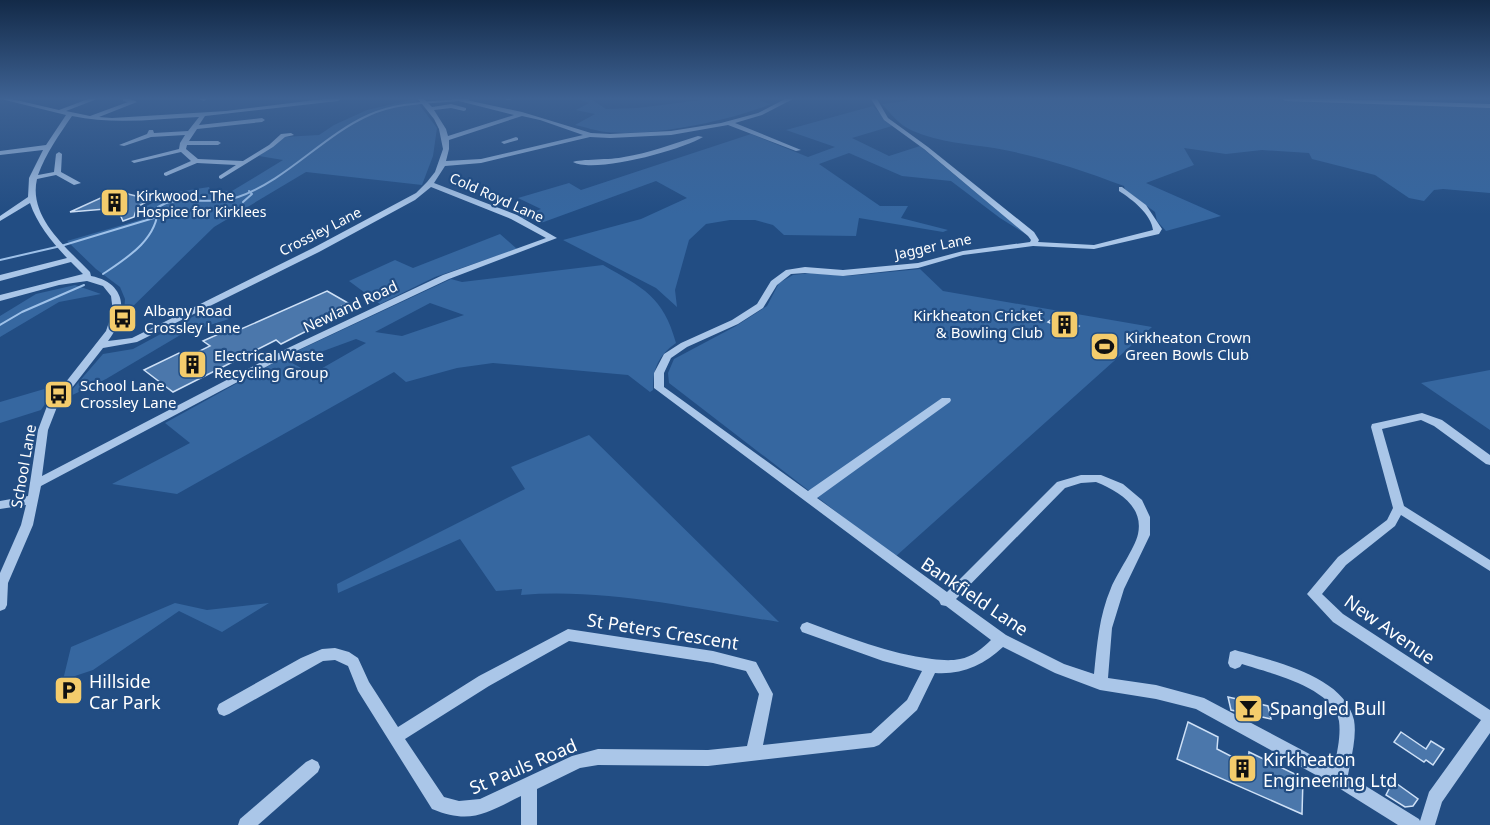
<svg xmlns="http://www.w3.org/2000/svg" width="1490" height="825" font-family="'Noto Sans',sans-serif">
<rect width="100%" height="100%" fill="#224d83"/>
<g fill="#3667a0" fill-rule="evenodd">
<path d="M 415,99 L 437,128 L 433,156 L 422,185 L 306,172 L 214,227 L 124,315 L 125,299 L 120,287 L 96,269 L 67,241 L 143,219 L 146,206 L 177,192 L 209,187 L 210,190 L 232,191 L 283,160 L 259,156 L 283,137 L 319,135 L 334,125 L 367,110 Z"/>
<path d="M 578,99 L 591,99 L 606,109 L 637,108 L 710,99 L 763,99 L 760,101 L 771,104 C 729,121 651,137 606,132 C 596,131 585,127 575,125 L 595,114 L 576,110 L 589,103 Z"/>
<path d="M 906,99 L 1270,99 L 1490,106 L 1490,193 L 1443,189 L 1434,190 L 1424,201 L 1409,198 L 1375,175 L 1312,159 L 1309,153 L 1262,150 L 1226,154 L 1184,148 L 1194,165 L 1146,183 L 1221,216 L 1166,231 L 1157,221 L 1155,212 L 1125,190 L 1124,186 C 1082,170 1039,156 994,148 C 967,144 939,142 913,131 C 899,125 891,114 882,104 L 907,101 Z"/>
<path d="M 873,106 L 892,126 L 852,138 L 889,156 L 920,146 L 1027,235 L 1000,218 L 951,181 L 902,176 L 849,153 L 819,164 L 880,206 L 908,206 L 901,218 L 948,230 L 943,232 L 859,218 L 856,236 L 784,235 L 773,225 L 755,220 L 730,220 L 706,224 L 689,240 L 675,290 L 677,307 L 656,288 L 563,240 L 641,219 L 687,198 L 656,181 L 541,223 L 520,217 L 541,209 L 518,198 L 569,183 L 581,190 L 751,134 L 808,157 L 835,147 L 786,130 Z"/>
<path d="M 500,234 L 517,249 L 435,277 L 380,304 L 349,281 L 395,260 L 413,268 Z"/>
<path d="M 603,265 C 643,288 663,296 676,343 C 658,356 653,368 653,390 L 650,392 L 628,375 L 493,363 L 457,368 L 406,382 L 394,372 L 177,494 L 112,484 L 190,443 L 165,423 L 283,358 L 312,374 L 366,343 L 356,339 L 307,357 L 297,351 L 451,279 L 462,282 ZM 430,303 L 464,315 L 402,336 L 375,332 Z"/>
<path d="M 920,269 L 943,291 L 1152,327 L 895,557 L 669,383 L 668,373 L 674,359 L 736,326 L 767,306 L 779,283 L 793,275 L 811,273 L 847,276 Z"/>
<path d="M 75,285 L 101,294 L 59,302 L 0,337 L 0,316 L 36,294 Z"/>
<path d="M 209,308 L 229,319 L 182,334 L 106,379 L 64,399 L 103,354 L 133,349 Z"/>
<path d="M 1490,370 L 1490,430 L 1421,383 Z"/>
<path d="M 58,385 L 41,410 L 0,423 L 0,402 Z"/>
<path d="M 589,435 L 779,622 C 694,609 607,588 521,595 L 522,589 L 496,591 L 460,539 L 338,593 L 337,584 L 525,489 L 511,467 Z"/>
<path d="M 175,603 L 207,610 L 269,603 L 222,632 L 179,611 L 93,670 L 63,680 L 71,647 Z"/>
</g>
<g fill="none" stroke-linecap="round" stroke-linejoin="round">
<g stroke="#9ec1e9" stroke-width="2">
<path d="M 506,99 L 510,99"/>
<path d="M 243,202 L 252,194 L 249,191"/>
<path d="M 0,260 L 61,246 L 157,217"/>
<path d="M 103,274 C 127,258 158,239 158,207 L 166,203 C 190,197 215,205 238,197 C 287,180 322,136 369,115 C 400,101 435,103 468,99"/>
<path d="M 0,325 L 22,312 L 84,285"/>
</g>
</g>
<g fill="#4b77ab" stroke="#cee0f6" stroke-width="1.5">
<path d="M 116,191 L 144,198 L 140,199 L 148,201 L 137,207 L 134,217 L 123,221 L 117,208 L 70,212 Z"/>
<path d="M 327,291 L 348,303 L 336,309 L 342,313 L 281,344 L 276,340 L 173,392 L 144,370 L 179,353 L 186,358 L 210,346 L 203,341 L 234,327 L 239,330 Z"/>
<path d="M 1057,315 L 1079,326 L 1070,332 L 1048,322 Z"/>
<path d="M 1228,697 L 1268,706 L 1271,719 L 1231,710 Z"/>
<path d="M 1188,722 L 1218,737 L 1217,749 L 1248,765 L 1249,752 L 1303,778 L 1302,814 L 1177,759 Z"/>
<path d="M 1401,732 L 1426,749 L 1431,741 L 1444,749 L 1433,765 L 1426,760 L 1424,762 L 1394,742 Z"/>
<path d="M 1393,781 L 1418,799 L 1413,806 L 1405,807 L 1386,795 Z"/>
</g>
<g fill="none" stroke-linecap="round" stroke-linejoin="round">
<g fill="#aac6e8" fill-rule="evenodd">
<path d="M 1,99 L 12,99 L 59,110 L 88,99 L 97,99 L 66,111 L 90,116 L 128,102 L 123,101 L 123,99 L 131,99 L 137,102 L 99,117 L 112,118 L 226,111 L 324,99 L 341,99 L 338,101 L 205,116 L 199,125 L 262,118 L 265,120 L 262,122 L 197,129 L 189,141 L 218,141 L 221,143 L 218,145 L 187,145 L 186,149 L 198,159 L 243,161 L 269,145 L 281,134 L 291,133 L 294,135 L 285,137 L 273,147 L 221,179 L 219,178 L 219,176 L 236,165 L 197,163 L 166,176 L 164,175 L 164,173 L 191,161 L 181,152 L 134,163 L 131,161 L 179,149 L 180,143 L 185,135 L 151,137 L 124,146 L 119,145 L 147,134 L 149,130 L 153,130 L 154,133 L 188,131 L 199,117 C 156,119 114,125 72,116 C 59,135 46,153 38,175 L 54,172 L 56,154 L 59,152 L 62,154 L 61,172 L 81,183 L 74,185 L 56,175 L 37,179 C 28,217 67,248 90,272 L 91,276 C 128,283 128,315 108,341 L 132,338 L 313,248 L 416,193 L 427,182 L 435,172 L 443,149 L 439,129 L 434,119 L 418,99 L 424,99 L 432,107 L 451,104 L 466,108 L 466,110 L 464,111 L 451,108 L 434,110 L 446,129 L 448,136 L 514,115 L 451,99 L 462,99 L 522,112 L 591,133 L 610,134 L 671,131 L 721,123 L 758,113 L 785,99 L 793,99 L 762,115 L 735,123 L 801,150 L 796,151 L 728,125 L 671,135 L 610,138 L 590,137 L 481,163 L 445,166 L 434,183 L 517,215 L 557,238 L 449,279 L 294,352 L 41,486 L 33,525 L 8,583 L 7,605 L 5,609 L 0,611 L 0,573 L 21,525 L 26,505 L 0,509 L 0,501 L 28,496 L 38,430 L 47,406 L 106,331 L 112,313 L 112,304 L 111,296 L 103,286 L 87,281 L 59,285 L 0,301 L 0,295 L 83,274 L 71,262 L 0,281 L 0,275 L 67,258 C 52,242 37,224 30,203 L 0,221 L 0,216 L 28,197 L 29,178 L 43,150 L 0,155 L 0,151 L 46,145 L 66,115 ZM 522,116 L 540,120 L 583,135 L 481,159 L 446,161 L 449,149 L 449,140 ZM 431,187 L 511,219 L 546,238 L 443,275 L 288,348 L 42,476 L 48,430 L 57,407 L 103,348 L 137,342 L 319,252 L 415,200 Z"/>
<path d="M 198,99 L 207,99 L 204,101 Z"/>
<path d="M 871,99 L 877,99 L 888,118 L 928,147 L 1034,232 L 1039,240 L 1038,242 L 1094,245 L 1153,230 C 1151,214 1133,200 1119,191 L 1119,187 L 1122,187 L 1146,205 L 1162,229 L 1159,234 L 1094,249 L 1033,246 L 963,255 L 918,268 L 843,276 L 805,273 L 791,274 L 777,285 L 763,308 L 738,324 L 687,347 L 671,358 L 664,373 L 664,387 L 808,491 L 942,398 L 950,398 L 951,400 L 950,402 L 817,498 L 947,592 L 1057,482 L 1081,475 L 1101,475 L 1123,484 L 1142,500 L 1150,517 L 1150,535 L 1124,589 L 1112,628 L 1108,678 L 1156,685 L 1204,698 L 1334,767 C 1337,753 1341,736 1339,721 C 1333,687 1269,673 1242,664 L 1240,667 L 1235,669 L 1230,667 L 1228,663 L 1230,652 L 1235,650 C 1272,661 1344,675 1354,720 C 1357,737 1351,758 1348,775 L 1419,819 L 1420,821 L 1429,792 L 1481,720 L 1333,622 L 1307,594 L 1338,557 L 1387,520 L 1393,508 L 1371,427 L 1372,424 L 1422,413 L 1442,420 L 1490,455 L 1490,465 L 1486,464 L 1434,426 L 1421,420 L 1382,429 L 1404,506 L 1490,560 L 1490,571 L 1401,515 L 1395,526 L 1346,565 L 1322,594 L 1343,614 L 1490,710 L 1490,733 L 1442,802 L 1435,825 L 1398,825 L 1334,785 L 1196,709 L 1156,699 L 1100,690 L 1055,673 L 1003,647 C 984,665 962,675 935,673 L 917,710 L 879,745 L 874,747 L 708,766 L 598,765 L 580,768 L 537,789 L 537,825 L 521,825 L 521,796 C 486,813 471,825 432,809 L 358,691 L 348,666 L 335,660 L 323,661 L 229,714 L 224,716 L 219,714 L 217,709 L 219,704 L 301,658 L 322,649 L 335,648 L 349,652 L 358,658 L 369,682 L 398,727 L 479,676 L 568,629 L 713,651 L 756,662 L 773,694 L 763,745 L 871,733 L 907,700 L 922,671 L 883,661 L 802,632 L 800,628 L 802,624 L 807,622 C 848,637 889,654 932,659 C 942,660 950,661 960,659 C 972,657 983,648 991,640 L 946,606 L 941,605 L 939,601 L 654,388 L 654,373 L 664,354 L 681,343 L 732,320 L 757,304 L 771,281 L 786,270 L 805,267 L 843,270 L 918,263 L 963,251 L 1030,242 L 1031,240 L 1028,236 L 924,149 L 884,120 ZM 1096,482 C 1118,491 1144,506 1138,534 C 1135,548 1117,573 1111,588 C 1099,616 1097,645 1094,674 L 1064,664 L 1006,635 L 956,599 L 1065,488 L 1081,483 ZM 569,641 L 713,663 L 746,671 L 759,694 L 747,746 L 708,750 L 598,749 L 572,756 L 480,799 L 459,801 L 444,797 L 405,739 L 489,686 Z"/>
<path d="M 1282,99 L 1337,99 L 1490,104 L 1490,108 L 1285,101 Z"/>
<path d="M 698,136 L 703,137 C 682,150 594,174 573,162 C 579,159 612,160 624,157 C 649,153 673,144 698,136 Z"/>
<path d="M 516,137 L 518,138 L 518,140 L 504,144 L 501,142 Z"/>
<path d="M 312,759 L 318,762 L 320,767 L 318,772 L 258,825 L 238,825 L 240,819 L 306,762 Z"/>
</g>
</g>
<linearGradient id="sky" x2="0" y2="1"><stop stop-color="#132a48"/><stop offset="0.46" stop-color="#3e6293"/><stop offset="1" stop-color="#3e6293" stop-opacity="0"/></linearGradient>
<rect width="1490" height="214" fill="url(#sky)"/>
<defs>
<symbol id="building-square" viewBox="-11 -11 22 22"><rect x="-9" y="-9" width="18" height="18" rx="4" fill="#f4cc6c" stroke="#224d83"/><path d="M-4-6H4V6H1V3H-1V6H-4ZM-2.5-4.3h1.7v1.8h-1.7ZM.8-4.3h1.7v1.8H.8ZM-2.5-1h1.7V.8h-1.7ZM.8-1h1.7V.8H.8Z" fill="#111"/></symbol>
<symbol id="bus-square" viewBox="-11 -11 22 22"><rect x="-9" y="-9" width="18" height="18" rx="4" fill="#f4cc6c" stroke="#224d83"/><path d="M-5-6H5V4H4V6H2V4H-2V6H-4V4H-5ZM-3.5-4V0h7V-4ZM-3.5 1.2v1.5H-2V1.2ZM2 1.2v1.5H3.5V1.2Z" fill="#111"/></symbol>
<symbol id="stadium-square" viewBox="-11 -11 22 22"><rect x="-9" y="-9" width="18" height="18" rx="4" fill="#f4cc6c" stroke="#224d83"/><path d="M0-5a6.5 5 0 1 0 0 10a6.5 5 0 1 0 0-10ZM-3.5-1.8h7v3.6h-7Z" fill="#111"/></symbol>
<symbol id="parking-square" viewBox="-11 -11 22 22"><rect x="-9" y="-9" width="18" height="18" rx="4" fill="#f4cc6c" stroke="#224d83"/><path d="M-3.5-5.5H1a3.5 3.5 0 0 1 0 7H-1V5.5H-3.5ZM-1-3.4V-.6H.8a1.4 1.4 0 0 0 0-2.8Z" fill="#111"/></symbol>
<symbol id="bar-square" viewBox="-11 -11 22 22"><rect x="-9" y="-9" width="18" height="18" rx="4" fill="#f4cc6c" stroke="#224d83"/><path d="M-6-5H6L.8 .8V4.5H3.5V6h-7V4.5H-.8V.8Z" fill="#111"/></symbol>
</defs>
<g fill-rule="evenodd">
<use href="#building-square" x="98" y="186" width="33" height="33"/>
<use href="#bus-square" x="106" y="302" width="33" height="33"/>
<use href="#building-square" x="1048" y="308" width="33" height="33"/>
<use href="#stadium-square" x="1088" y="330" width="33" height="33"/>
<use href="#building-square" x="176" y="348" width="33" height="33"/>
<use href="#bus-square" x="42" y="378" width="33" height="33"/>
<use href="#parking-square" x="52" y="674" width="33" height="33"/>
<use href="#bar-square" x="1232" y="692" width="33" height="33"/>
<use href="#building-square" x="1226" y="752" width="33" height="33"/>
</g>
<g text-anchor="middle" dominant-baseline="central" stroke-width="4.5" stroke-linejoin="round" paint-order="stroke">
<g font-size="14" fill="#fff" stroke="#224d83" text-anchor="start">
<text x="136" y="195">Kirkwood - The<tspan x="136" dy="16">Hospice for Kirklees</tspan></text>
</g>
<g font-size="14" fill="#fff" stroke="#224d83">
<text transform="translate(497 197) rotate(24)">Cold Royd Lane</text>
<text transform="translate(320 231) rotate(-27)">Crossley Lane</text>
<text transform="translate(933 246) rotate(-12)">Jagger Lane</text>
</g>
<g font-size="15" fill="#fff" stroke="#224d83">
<text transform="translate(350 306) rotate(-25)">Newland Road</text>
<text transform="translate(23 466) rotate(-80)">School Lane</text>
</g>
<g font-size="15" fill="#fff" stroke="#224d83" text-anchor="start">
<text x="144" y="310">Albany Road<tspan x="144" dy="17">Crossley Lane</tspan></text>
<text x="1043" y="315" text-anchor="end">Kirkheaton Cricket<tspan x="1043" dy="17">&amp; Bowling Club</tspan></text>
<text x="1125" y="337">Kirkheaton Crown<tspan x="1125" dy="17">Green Bowls Club</tspan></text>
<text x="214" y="355">Electrical Waste<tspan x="214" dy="17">Recycling Group</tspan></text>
<text x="80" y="385">School Lane<tspan x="80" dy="17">Crossley Lane</tspan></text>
</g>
<g font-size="18" fill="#fff" stroke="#224d83">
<text transform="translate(975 596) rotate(34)">Bankfield Lane</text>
<text transform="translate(1390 629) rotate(35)">New Avenue</text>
<text transform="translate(663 631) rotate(9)">St Peters Crescent</text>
<text transform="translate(523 766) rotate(-23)">St Pauls Road</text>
</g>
<g font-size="18" fill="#fff" stroke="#224d83" text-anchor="start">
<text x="89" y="681">Hillside<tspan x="89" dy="21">Car Park</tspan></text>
<text x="1270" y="708">Spangled Bull</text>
<text x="1263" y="759">Kirkheaton<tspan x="1263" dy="21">Engineering Ltd</tspan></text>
</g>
</g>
</svg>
